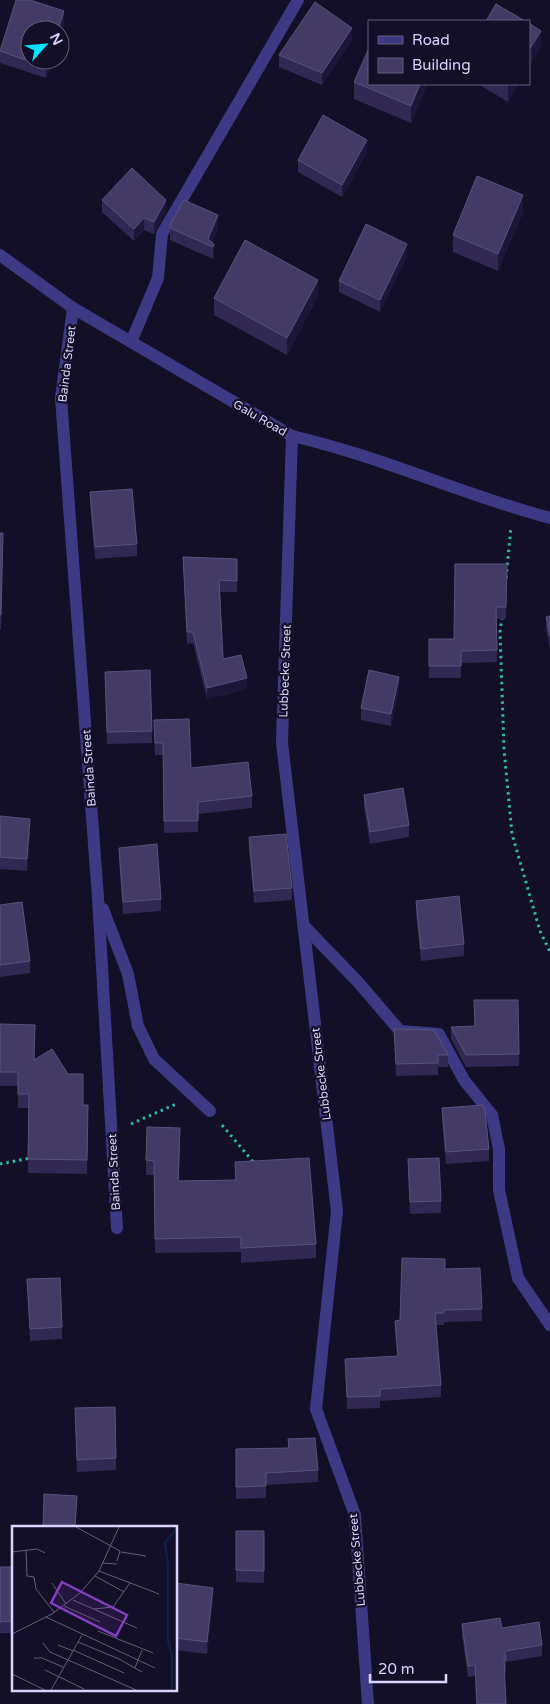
<svg xmlns="http://www.w3.org/2000/svg" width="550" height="1704" font-family="'Varela Round',sans-serif">
<rect width="100%" height="100%" fill="#130f26"/>
<g fill="none" stroke-linecap="round" stroke-linejoin="round">
<g stroke="#2fb8b0" stroke-width="3" stroke-dasharray="2.5 4" stroke-linecap="butt">
<path d="M 506,578 L 511,527"/>
<path d="M 502,617 L 500,632 L 504,749 L 512,834 L 540,931 L 550,952"/>
<path d="M 131,1124 L 176,1104"/>
<path d="M 222,1125 L 255,1164"/>
<path d="M 0,1164 L 31,1158"/>
</g>
<g stroke="#3d3a85" stroke-width="12">
<path d="M 0,255 L 73,308 L 292,436 C 380,456 463,495 550,518"/>
<path d="M 73,308 L 61,398 L 98,898 L 117,1228"/>
<path d="M 131,342 L 158,278 L 162,234 L 298,0"/>
<path d="M 292,436 L 282,743 L 337,1211 L 316,1409 L 355,1515 L 368,1704"/>
<path d="M 103,909 L 128,974 L 138,1026 L 154,1059 L 210,1111"/>
<path d="M 304,926 L 358,982 L 400,1031 L 439,1034 L 464,1080 L 492,1115 L 499,1149 L 499,1190 L 518,1278 L 550,1325"/>
</g>
</g>
<g fill="#312854">
<path d="M 64,23 L 60,36 L 60,30 L 30,60 L 52,60 L 46,78 L 0,63 L 0,50 Z"/>
<path d="M 352,40 L 322,85 L 279,67 L 279,55 Z"/>
<path d="M 354,82 L 427,84 L 411,123 L 354,99 Z"/>
<path d="M 478,84 L 519,84 L 508,102 Z"/>
<path d="M 367,152 L 342,197 L 298,172 L 298,160 Z"/>
<path d="M 102,200 L 166,211 L 154,234 L 144,230 L 134,241 L 102,212 Z"/>
<path d="M 523,212 L 498,271 L 453,252 L 453,235 Z"/>
<path d="M 218,227 L 212,242 L 214,256 L 213,259 L 170,240 L 170,228 Z"/>
<path d="M 407,256 L 380,312 L 339,292 L 339,281 Z"/>
<path d="M 318,296 L 287,355 L 214,315 L 214,298 Z"/>
<path d="M 90,492 L 137,544 L 137,556 L 95,559 L 90,504 Z"/>
<path d="M 0,533 L 3,548 L 1,630 L 0,630 Z"/>
<path d="M 183,557 L 237,559 L 237,592 L 220,592 L 223,659 L 247,689 L 207,699 L 193,643 L 187,644 Z"/>
<path d="M 507,564 L 506,619 L 496,619 L 497,662 L 461,663 L 461,678 L 429,678 L 429,639 L 454,639 Z"/>
<path d="M 550,616 L 550,648 L 546,628 L 546,617 Z"/>
<path d="M 105,672 L 152,731 L 152,743 L 107,744 Z"/>
<path d="M 399,689 L 391,726 L 361,720 L 361,708 Z"/>
<path d="M 154,720 L 191,768 L 252,796 L 252,808 L 198,814 L 198,832 L 164,833 L 163,755 L 155,755 Z"/>
<path d="M 364,795 L 409,825 L 409,837 L 370,844 L 364,807 Z"/>
<path d="M 0,816 L 30,831 L 27,871 L 0,869 Z"/>
<path d="M 249,837 L 292,888 L 292,900 L 254,903 L 249,849 Z"/>
<path d="M 119,848 L 161,899 L 161,911 L 123,914 L 119,860 Z"/>
<path d="M 416,901 L 464,944 L 464,956 L 421,961 L 416,913 Z"/>
<path d="M 0,905 L 30,961 L 30,973 L 0,977 Z"/>
<path d="M 518,1000 L 519,1066 L 466,1067 L 451,1039 L 451,1027 L 474,1026 Z"/>
<path d="M 0,1024 L 35,1059 L 83,1105 L 88,1105 L 87,1174 L 28,1173 L 29,1108 L 18,1108 L 18,1086 L 0,1086 Z"/>
<path d="M 394,1029 L 448,1055 L 448,1067 L 438,1067 L 438,1075 L 396,1076 Z"/>
<path d="M 442,1108 L 489,1149 L 489,1161 L 446,1164 L 442,1120 Z"/>
<path d="M 180,1143 L 179,1181 L 235,1180 L 235,1162 L 316,1244 L 316,1258 L 241,1263 L 241,1252 L 155,1253 L 154,1175 L 146,1175 L 146,1160 Z"/>
<path d="M 408,1159 L 441,1201 L 441,1213 L 410,1214 Z"/>
<path d="M 445,1269 L 482,1309 L 482,1321 L 444,1322 L 444,1325 L 436,1325 L 441,1385 L 441,1397 L 380,1401 L 380,1408 L 347,1409 L 345,1359 L 397,1356 L 395,1333 L 395,1321 L 400,1320 Z"/>
<path d="M 27,1279 L 62,1327 L 62,1339 L 30,1341 Z"/>
<path d="M 75,1408 L 116,1458 L 116,1470 L 77,1472 Z"/>
<path d="M 288,1439 L 318,1470 L 318,1482 L 266,1485 L 266,1498 L 236,1499 L 236,1449 L 288,1448 Z"/>
<path d="M 236,1531 L 264,1531 L 264,1583 L 236,1582 Z"/>
<rect x="0" y="1567" width="14" height="66"/>
<path d="M 176,1583 L 213,1600 L 207,1654 L 176,1650 Z"/>
<path d="M 462,1624 L 502,1628 L 542,1645 L 542,1656 L 506,1662 L 506,1671 L 504,1672 L 506,1704 L 476,1704 L 475,1676 L 468,1677 L 462,1636 Z"/>
</g>
<g fill="#1d163a">
<path d="M 64,11 L 64,23 L 60,36 L 60,30 L 58,30 Z"/>
<path d="M 352,28 L 352,40 L 322,85 L 322,73 Z"/>
<path d="M 541,31 L 541,47 L 529,67 L 529,50 Z"/>
<path d="M 48,60 L 52,60 L 46,78 L 46,67 Z"/>
<path d="M 420,84 L 427,84 L 411,123 L 411,106 Z"/>
<path d="M 509,84 L 519,84 L 508,102 L 508,85 Z"/>
<path d="M 367,140 L 367,152 L 342,197 L 342,185 Z"/>
<path d="M 523,195 L 523,212 L 498,271 L 498,254 Z"/>
<path d="M 166,200 L 166,211 L 154,234 L 154,222 Z"/>
<path d="M 218,215 L 218,227 L 210,246 L 208,239 Z"/>
<path d="M 144,218 L 144,230 L 134,241 L 134,229 Z"/>
<path d="M 214,244 L 214,256 L 213,259 L 213,247 Z"/>
<path d="M 407,244 L 407,256 L 380,312 L 380,300 Z"/>
<path d="M 318,280 L 318,296 L 287,355 L 287,338 Z"/>
<path d="M 3,533 L 3,548 L 1,630 L 1,615 Z"/>
<path d="M 399,677 L 399,689 L 391,726 L 391,714 Z"/>
<path d="M 247,678 L 247,689 L 207,699 L 207,688 Z"/>
<path d="M 30,819 L 30,831 L 27,871 L 27,859 Z"/>
<path d="M 213,1588 L 213,1600 L 207,1654 L 207,1642 Z"/>
</g>
<g fill="#433a66" stroke="#5a527e">
<path d="M 16,0 L 30,0 L 64,11 L 58,30 L 30,30 L 30,60 L 48,60 L 46,67 L 0,51 Z"/>
<path d="M 315,2 L 352,28 L 322,73 L 279,55 Z"/>
<path d="M 496,4 L 525,21 L 486,21 Z"/>
<path d="M 529,23 L 541,31 L 529,50 Z"/>
<path d="M 369,48 L 369,84 L 420,84 L 411,106 L 354,82 Z"/>
<path d="M 323,115 L 367,140 L 342,185 L 298,160 Z"/>
<path d="M 132,168 L 166,200 L 154,222 L 144,218 L 134,229 L 102,200 Z"/>
<path d="M 477,176 L 523,195 L 498,254 L 453,235 Z"/>
<path d="M 184,200 L 218,215 L 208,239 L 214,244 L 213,247 L 170,228 L 170,225 Z"/>
<path d="M 366,224 L 407,244 L 380,300 L 339,281 Z"/>
<path d="M 245,240 L 318,280 L 287,338 L 214,298 Z"/>
<path d="M 132,489 L 137,544 L 95,547 L 90,492 Z"/>
<path d="M 0,533 L 3,533 L 1,615 L 0,615 Z"/>
<path d="M 183,557 L 237,559 L 237,581 L 219,580 L 223,659 L 241,655 L 247,678 L 207,688 L 193,632 L 187,632 Z"/>
<path d="M 455,564 L 507,564 L 506,607 L 496,607 L 497,650 L 461,651 L 461,666 L 429,666 L 429,639 L 454,639 Z"/>
<path d="M 550,616 L 550,636 L 546,617 Z"/>
<path d="M 150,670 L 152,731 L 107,732 L 105,672 Z"/>
<path d="M 369,670 L 399,677 L 391,714 L 361,708 Z"/>
<path d="M 189,719 L 191,768 L 248,762 L 252,796 L 198,802 L 198,821 L 164,821 L 163,743 L 155,743 L 154,720 Z"/>
<path d="M 403,788 L 409,825 L 370,832 L 364,795 Z"/>
<path d="M 0,816 L 30,819 L 27,859 L 0,857 Z"/>
<path d="M 286,834 L 292,888 L 254,891 L 249,837 Z"/>
<path d="M 157,844 L 161,899 L 123,902 L 119,848 Z"/>
<path d="M 459,896 L 464,944 L 421,949 L 416,901 Z"/>
<path d="M 22,902 L 30,961 L 0,965 L 0,905 Z"/>
<path d="M 474,1000 L 518,1000 L 519,1054 L 466,1055 L 451,1027 L 475,1026 Z"/>
<path d="M 0,1024 L 35,1025 L 34,1060 L 52,1049 L 68,1074 L 83,1074 L 83,1105 L 88,1105 L 87,1160 L 28,1159 L 29,1094 L 18,1094 L 18,1072 L 0,1072 Z"/>
<path d="M 394,1029 L 434,1030 L 448,1055 L 438,1055 L 438,1063 L 396,1064 Z"/>
<path d="M 483,1105 L 485,1111 L 489,1149 L 446,1152 L 442,1108 Z"/>
<path d="M 147,1127 L 180,1128 L 178,1181 L 236,1180 L 235,1162 L 309,1158 L 316,1244 L 241,1248 L 241,1237 L 155,1239 L 154,1161 L 146,1160 Z"/>
<path d="M 439,1158 L 441,1201 L 410,1202 L 408,1159 Z"/>
<path d="M 402,1258 L 445,1259 L 445,1269 L 480,1268 L 482,1309 L 444,1310 L 444,1313 L 435,1313 L 441,1385 L 380,1389 L 380,1396 L 347,1397 L 345,1359 L 398,1356 L 395,1321 L 400,1320 Z"/>
<path d="M 60,1278 L 62,1327 L 30,1329 L 27,1279 Z"/>
<path d="M 115,1407 L 116,1458 L 77,1460 L 75,1408 Z"/>
<path d="M 315,1438 L 318,1470 L 266,1473 L 266,1486 L 236,1487 L 236,1449 L 289,1448 L 288,1439 Z"/>
<path d="M 44,1494 L 77,1496 L 75,1528 L 43,1528 Z"/>
<path d="M 236,1531 L 264,1531 L 264,1571 L 236,1570 Z"/>
<path d="M 0,1567 L 14,1567 L 14,1621 L 0,1622 Z"/>
<path d="M 176,1583 L 213,1588 L 207,1642 L 176,1638 Z"/>
<path d="M 500,1618 L 502,1628 L 539,1622 L 542,1645 L 505,1651 L 506,1660 L 504,1660 L 506,1704 L 477,1704 L 475,1665 L 468,1666 L 462,1624 Z"/>
</g>
<g text-anchor="middle" dominant-baseline="central" stroke-width="4.5" stroke-linejoin="round" paint-order="stroke">
<g font-size="12" fill="#d9d4ff" stroke="#130f26">
<text transform="translate(67 364) rotate(-83)">Bainda Street</text>
<text transform="translate(260 418) rotate(30)">Galu Road</text>
<text transform="translate(285 671) rotate(-88)">Lubbecke Street</text>
<text transform="translate(89 768) rotate(-94)">Bainda Street</text>
<text transform="translate(321 1074) rotate(-97)">Lubbecke Street</text>
<text transform="translate(114 1172) rotate(-93)">Bainda Street</text>
<text transform="translate(357 1560) rotate(-95)">Lubbecke Street</text>
</g>
</g>
<g transform="translate(12 1526)">
<rect width="165" height="165" fill="#130f26"/>
<path fill="none" stroke="#0c2248" stroke-width="2.5" d="M 160,164 L 160,130 L 156,114 L 156,41 L 153,17 L 165,2"/>
<path fill="none" stroke="#625e7d" stroke-width="1" d="M 64,1 L 108,25 L 105,35M 14,25 L 15,50 L 22,51 L 24,63 L 42,86M 0,26 L 25,23 L 33,27M 109,26 L 134,30M 90,37 L 105,38M 87,45 L 147,68M 83,50 L 112,66M 40,57 L 54,78M 61,74 L 125,102M 52,80 L 88,96M 82,83 L 101,81 L 118,57M 34,91 L 126,134 L 130,124M 86,105 L 141,127M 0,108 L 40,88 L 68,67 L 87,45 L 107,1M 66,116 L 107,133 L 130,146M 31,117 L 38,126 L 124,164M 46,119 L 61,125M 61,124 L 112,147M 22,132 L 30,132 L 51,141M 123,142 L 126,134 L 143,142M 33,144 L 72,163M 0,148 L 33,164M 39,164 L 70,109"/>
<path fill="#843dc5" fill-opacity="0.15" stroke="#843dc5" stroke-width="2.5" d="M 50,56 L 115,89 L 104,110 L 39,77 Z"/>
<rect width="165" height="165" fill="none" stroke="#d9d4ff" stroke-width="2.5"/>
</g>
<rect x="368" y="20" width="162" height="65" fill="#130f26" stroke="#625e7d"/>
<rect x="378" y="36" width="25" height="8" fill="#3d3a85" stroke="#625e7d"/>
<text x="412" y="45" font-size="15" fill="#d9d4ff">Road</text>
<rect x="378" y="58" width="25" height="15" fill="#433a66" stroke="#625e7d"/>
<text x="412" y="70" font-size="15" fill="#d9d4ff">Building</text>
<g transform="translate(45 45) rotate(63)"><circle r="24" fill="#130f26" stroke="#625e7d"/>
<path d="M0-4L9 19L0 12L-9 19Z" fill="#00e5ff"/>
<text y="-8" font-size="14" font-weight="bold" text-anchor="middle" fill="#d9d4ff">N</text>
</g>
<path d="M370 1674v8h76v-8" fill="none" stroke="#d9d4ff" stroke-width="2.5"/>
<text x="378" y="1674" font-size="15" fill="#d9d4ff" stroke="#130f26" stroke-width="4" paint-order="stroke">20 m</text>
</svg>
